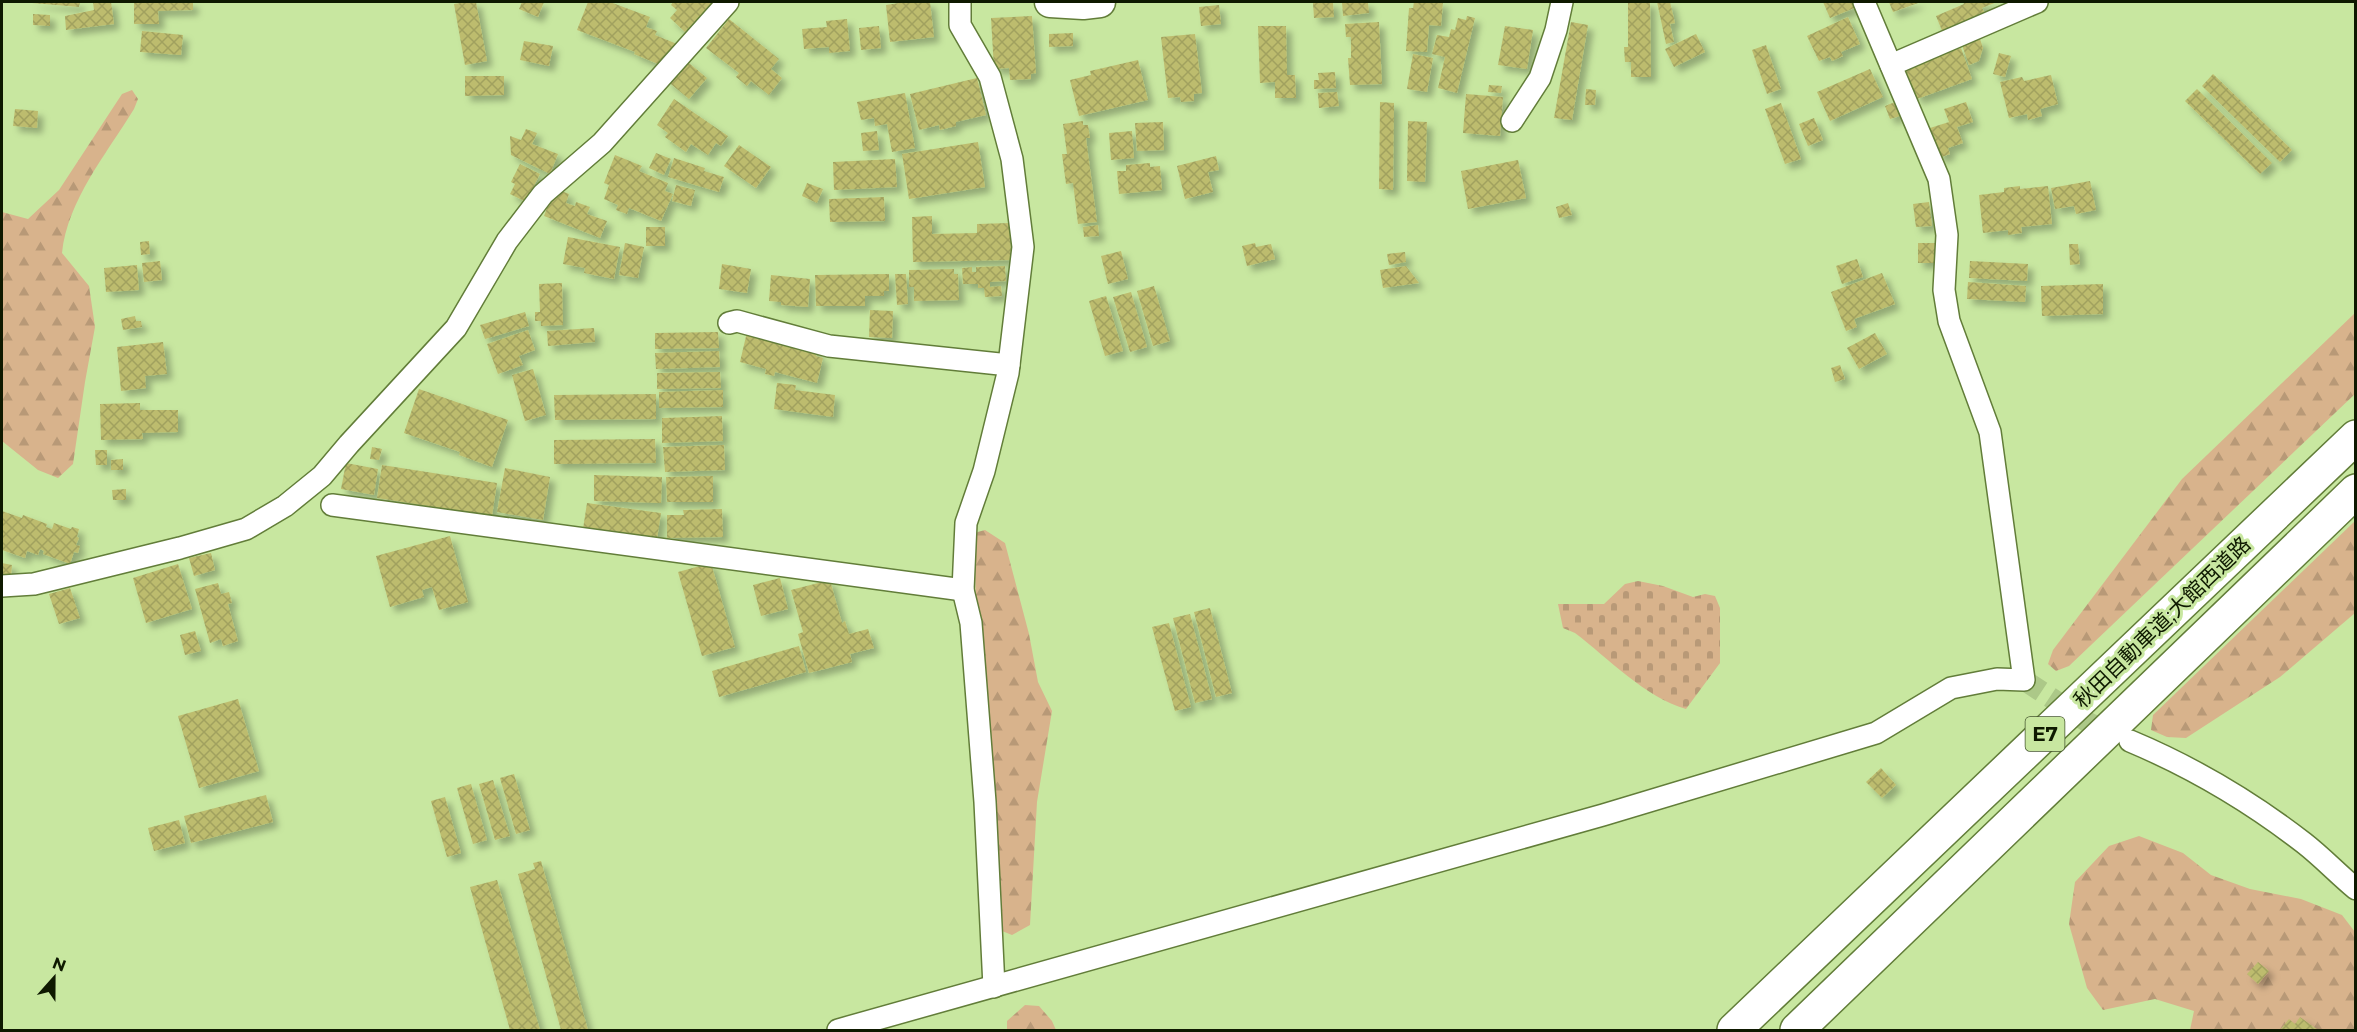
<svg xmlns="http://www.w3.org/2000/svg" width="2357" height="1032" font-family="Montserrat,'Noto Sans JP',sans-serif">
<defs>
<pattern id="forest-firs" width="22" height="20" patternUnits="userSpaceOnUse" patternTransform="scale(1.5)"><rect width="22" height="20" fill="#d8b38c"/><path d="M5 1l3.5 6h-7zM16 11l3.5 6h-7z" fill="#b89977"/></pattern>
<pattern id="cemetery-stones" width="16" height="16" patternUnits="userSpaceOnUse" patternTransform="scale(1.5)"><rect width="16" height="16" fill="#d8b38c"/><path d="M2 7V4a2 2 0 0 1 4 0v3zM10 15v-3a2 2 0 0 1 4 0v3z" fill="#b89977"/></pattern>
<pattern id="building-cross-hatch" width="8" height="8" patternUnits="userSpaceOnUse" patternTransform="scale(1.5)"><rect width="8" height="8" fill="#bdbc6e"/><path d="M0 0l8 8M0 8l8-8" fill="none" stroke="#a1a15e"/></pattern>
<filter id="shadow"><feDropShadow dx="5.5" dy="5.5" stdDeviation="3" flood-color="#0004"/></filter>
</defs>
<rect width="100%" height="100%" fill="#c8e7a0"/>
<g fill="url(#forest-firs)">
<path d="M 132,90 L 138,99 L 134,109 C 107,153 67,201 62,253 L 89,286 L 95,327 L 85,382 L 73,464 L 58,478 L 38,470 L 2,441 L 2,212 L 28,219 L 59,190 L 122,94 Z"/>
<path d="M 2355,313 L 2355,394 L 2069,666 L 2056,671 L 2048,664 L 2053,650 L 2182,479 Z"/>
<path d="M 2355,521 L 2355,613 L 2280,677 L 2186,738 L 2167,737 L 2151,730 L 2153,715 Z"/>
<path d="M 985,530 L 1005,543 L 1029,634 L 1038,682 L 1052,711 L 1037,802 L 1030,925 L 1012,935 L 1002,931 L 998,911 L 976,606 L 974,533 Z"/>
<path d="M 2139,836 L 2183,853 L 2211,875 L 2250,889 L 2301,899 L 2342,915 L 2355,932 L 2355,1030 L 2190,1030 L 2194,1011 L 2155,999 L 2103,1010 L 2087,988 L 2069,924 L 2075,882 L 2109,846 Z"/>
<path d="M 1025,1005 L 1039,1006 L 1052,1021 L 1056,1030 L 1007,1030 L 1007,1021 Z"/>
</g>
<path fill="url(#cemetery-stones)" d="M 1638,581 L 1663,586 L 1693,597 L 1705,594 L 1715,596 L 1720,608 L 1720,663 L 1686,709 C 1646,698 1608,658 1575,633 L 1563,628 L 1558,604 L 1604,604 L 1625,584 Z"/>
<g fill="url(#building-cross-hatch)" filter="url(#shadow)">
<path d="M 32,2 L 80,2 L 79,7 L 32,3 Z"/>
<path d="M 93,2 L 111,2 L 114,24 L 66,30 L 65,16 L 94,10 Z"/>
<path d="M 134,2 L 193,2 L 193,10 L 158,11 L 159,24 L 134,24 Z"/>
<path d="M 467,2 L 476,2 L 487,61 L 465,65 L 454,4 Z"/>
<path d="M 522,2 L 544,2 L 538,17 L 519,9 Z"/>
<path d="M 588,2 L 610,2 L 650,17 L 646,27 L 657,31 L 655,35 L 677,44 L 658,64 L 634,54 L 635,52 L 577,30 Z"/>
<path d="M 673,2 L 713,2 L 685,32 L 670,18 L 677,10 L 671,5 Z"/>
<path d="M 899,2 L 930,2 L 934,37 L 890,42 L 886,5 L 899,3 Z"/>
<path d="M 1333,2 L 1334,17 L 1314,18 L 1313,3 Z"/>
<path d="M 1342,2 L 1368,2 L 1369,13 L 1343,16 Z"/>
<path d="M 1414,2 L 1443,2 L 1441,26 L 1429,25 L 1427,52 L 1406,51 L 1409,8 L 1413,8 Z"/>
<path d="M 1628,2 L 1650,2 L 1651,77 L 1631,77 L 1631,62 L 1625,62 L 1624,47 L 1628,47 Z"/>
<path d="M 1657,2 L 1670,2 L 1675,23 L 1670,24 L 1674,42 L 1666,44 Z"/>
<path d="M 1823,2 L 1854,2 L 1857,7 L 1830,18 Z"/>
<path d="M 1889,2 L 1921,2 L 1893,12 Z"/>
<path d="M 1963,2 L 1997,2 L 1982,8 L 1985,13 L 1971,19 L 1972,21 L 1943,33 L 1936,16 L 1964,4 Z"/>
<path d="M 1219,5 L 1221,24 L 1201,26 L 1199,7 Z"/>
<path d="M 33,14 L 50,15 L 50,26 L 33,25 Z"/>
<path d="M 1032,16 L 1036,73 L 1031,74 L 1031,79 L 1010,80 L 1009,68 L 994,69 L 991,18 Z"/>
<path d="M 1467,16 L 1475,18 L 1457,93 L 1438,88 L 1445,57 L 1432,54 L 1437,35 L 1449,37 L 1451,29 L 1455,30 L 1458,18 L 1466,20 Z"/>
<path d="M 1848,17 L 1860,44 L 1841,52 L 1843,56 L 1832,61 L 1830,57 L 1819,61 L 1807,36 Z"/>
<path d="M 729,19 L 779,59 L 771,69 L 782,78 L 769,95 L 751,81 L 747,86 L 736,77 L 739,73 L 706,48 Z"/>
<path d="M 847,19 L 850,51 L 829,53 L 829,47 L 804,49 L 802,29 L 827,27 L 826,21 Z"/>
<path d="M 1379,22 L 1382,84 L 1350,85 L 1348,58 L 1351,58 L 1351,37 L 1346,37 L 1345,24 Z"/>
<path d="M 1571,22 L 1588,25 L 1572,120 L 1554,118 Z"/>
<path d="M 879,26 L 881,48 L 861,50 L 859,28 Z"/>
<path d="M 1258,26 L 1286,26 L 1287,75 L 1295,75 L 1296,98 L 1275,98 L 1275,82 L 1260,83 Z"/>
<path d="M 1505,26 L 1533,30 L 1527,69 L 1498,65 Z"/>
<path d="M 142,31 L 183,35 L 181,55 L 140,52 Z"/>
<path d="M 1073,33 L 1073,46 L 1049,47 L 1049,34 Z"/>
<path d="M 1195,34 L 1202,93 L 1194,94 L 1194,101 L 1181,102 L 1180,97 L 1168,98 L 1161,37 Z"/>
<path d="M 1696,34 L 1705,52 L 1674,67 L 1665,49 Z"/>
<path d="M 1980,39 L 1983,48 L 1979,61 L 1969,65 L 1962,45 Z"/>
<path d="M 524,41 L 553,46 L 549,66 L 520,60 Z"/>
<path d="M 1766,45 L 1781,89 L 1767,94 L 1752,50 Z"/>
<path d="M 1961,48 L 1972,79 L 1917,99 L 1905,68 Z"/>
<path d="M 1999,53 L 2011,56 L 2005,77 L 1993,74 Z"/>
<path d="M 1413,54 L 1433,58 L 1427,92 L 1407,89 Z"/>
<path d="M 684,59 L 707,78 L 689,99 L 666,80 Z"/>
<path d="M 1138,60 L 1148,100 L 1079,116 L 1070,80 L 1091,75 L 1090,71 Z"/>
<path d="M 1870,69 L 1883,97 L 1830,121 L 1817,92 Z"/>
<path d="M 1335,72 L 1336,88 L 1314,89 L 1314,80 L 1319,80 L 1318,73 Z"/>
<path d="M 2213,74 L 2292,150 L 2280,162 L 2202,86 Z"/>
<path d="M 2051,75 L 2058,104 L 2040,109 L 2042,116 L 2028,120 L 2027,114 L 2009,118 L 2000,82 L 2022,77 L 2024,81 Z"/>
<path d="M 465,76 L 504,76 L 504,95 L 465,96 Z"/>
<path d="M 977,78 L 986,115 L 956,122 L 956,126 L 940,130 L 939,125 L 919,130 L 910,94 Z"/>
<path d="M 1489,85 L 1502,86 L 1501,93 L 1488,92 Z"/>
<path d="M 1586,89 L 1596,90 L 1595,105 L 1585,105 Z"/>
<path d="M 2197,89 L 2272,163 L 2260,174 L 2185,101 Z"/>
<path d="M 1337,92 L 1339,106 L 1319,108 L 1318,93 Z"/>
<path d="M 905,93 L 915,148 L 892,152 L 887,124 L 875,126 L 874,118 L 861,120 L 857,102 Z"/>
<path d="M 1466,94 L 1503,97 L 1500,136 L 1463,133 Z"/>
<path d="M 674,99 L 728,136 L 721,146 L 716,143 L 708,155 L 691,144 L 686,152 L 665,137 L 668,133 L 657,125 Z"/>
<path d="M 1380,102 L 1394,103 L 1393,190 L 1379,189 Z"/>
<path d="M 1895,102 L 1900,116 L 1890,119 L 1885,106 Z"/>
<path d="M 1966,102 L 1973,122 L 1957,127 L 1963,143 L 1948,148 L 1950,154 L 1939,158 L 1930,128 L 1949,122 L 1944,109 Z"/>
<path d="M 1781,103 L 1801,159 L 1785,164 L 1765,109 Z"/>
<path d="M 15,109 L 38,111 L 37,128 L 13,126 Z"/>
<path d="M 1814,118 L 1823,140 L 1808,146 L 1799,124 Z"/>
<path d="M 1083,121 L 1083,125 L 1088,125 L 1090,138 L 1086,138 L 1097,222 L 1078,224 L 1073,183 L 1066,184 L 1062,154 L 1067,154 L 1063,124 Z"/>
<path d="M 1408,121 L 1427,122 L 1425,182 L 1407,181 Z"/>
<path d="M 1163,122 L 1164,150 L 1137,151 L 1135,123 Z"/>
<path d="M 526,129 L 537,133 L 532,144 L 558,154 L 550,174 L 511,155 L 510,136 L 521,140 Z"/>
<path d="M 877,131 L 879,150 L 863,151 L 861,133 Z"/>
<path d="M 1132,131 L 1134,158 L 1111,160 L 1109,133 Z"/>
<path d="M 978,142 L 985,187 L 909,199 L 902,154 Z"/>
<path d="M 739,145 L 771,167 L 756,188 L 724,166 Z"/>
<path d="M 656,153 L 671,159 L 664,175 L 649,168 Z"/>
<path d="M 615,155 L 642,166 L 639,171 L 668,183 L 665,191 L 673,194 L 661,221 L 629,208 L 627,214 L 616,210 L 618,205 L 604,199 L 609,185 L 604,183 Z"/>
<path d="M 1216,156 L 1219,170 L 1208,172 L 1213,192 L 1185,199 L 1177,166 Z"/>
<path d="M 674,158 L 705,168 L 704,171 L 724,177 L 719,192 L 668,177 Z"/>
<path d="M 895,159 L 897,187 L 834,190 L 833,162 Z"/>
<path d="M 1518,160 L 1526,198 L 1468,209 L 1461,171 Z"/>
<path d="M 1150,163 L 1150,167 L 1160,166 L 1162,190 L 1119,194 L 1117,171 L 1126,171 L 1126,165 Z"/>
<path d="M 520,164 L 540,174 L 526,202 L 510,194 L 515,184 L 511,182 Z"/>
<path d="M 2090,181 L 2096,210 L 2076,214 L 2074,206 L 2055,209 L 2051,188 Z"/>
<path d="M 807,183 L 823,189 L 817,203 L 802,196 Z"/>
<path d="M 676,185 L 695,190 L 691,206 L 672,201 Z"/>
<path d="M 2020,186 L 2020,189 L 2048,186 L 2052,224 L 2021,227 L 2022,233 L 2008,235 L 2008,230 L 1983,233 L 1979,195 L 2004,192 L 2004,188 Z"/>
<path d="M 554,188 L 569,194 L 566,203 L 575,206 L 576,202 L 590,207 L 587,214 L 607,221 L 600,238 L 544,216 Z"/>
<path d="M 884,197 L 885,221 L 830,222 L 829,199 Z"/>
<path d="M 1929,202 L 1932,226 L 1916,227 L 1913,204 Z"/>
<path d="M 1568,203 L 1572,215 L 1559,218 L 1556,207 Z"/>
<path d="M 932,216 L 932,234 L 977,233 L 977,224 L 1010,223 L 1011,260 L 913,262 L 912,217 Z"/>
<path d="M 1098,225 L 1099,236 L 1084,237 L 1083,227 Z"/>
<rect x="646" y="227" width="19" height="19"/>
<path d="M 568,237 L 620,247 L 614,279 L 584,273 L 585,268 L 563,264 Z"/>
<path d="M 149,241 L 150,254 L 141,255 L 140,242 Z"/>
<path d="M 625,243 L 644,247 L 638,278 L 619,275 Z"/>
<path d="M 1255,243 L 1256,247 L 1271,244 L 1275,259 L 1247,266 L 1242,246 Z"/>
<path d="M 1918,243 L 1938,243 L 1939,263 L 1918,263 Z"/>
<path d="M 2069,244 L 2078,244 L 2080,264 L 2070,265 Z"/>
<path d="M 1121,251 L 1128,279 L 1108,284 L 1101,256 Z"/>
<path d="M 1405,252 L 1406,262 L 1389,265 L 1387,254 Z"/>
<path d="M 1857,259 L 1863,277 L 1842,284 L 1836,266 Z"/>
<path d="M 160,261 L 162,280 L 144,282 L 142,263 Z"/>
<path d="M 1970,261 L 2028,264 L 2027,281 L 1969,278 Z"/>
<path d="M 722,264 L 751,269 L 747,293 L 719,289 Z"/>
<path d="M 137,265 L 139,290 L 106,292 L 104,268 Z"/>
<path d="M 1005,266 L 1006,281 L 990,282 L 990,287 L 1001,286 L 1002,296 L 985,297 L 984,288 L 978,288 L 978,284 L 963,284 L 962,268 L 972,267 L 972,272 L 976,272 L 976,267 Z"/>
<path d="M 1406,266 L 1419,283 L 1383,288 L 1380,270 Z"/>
<path d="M 954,269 L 954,274 L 958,274 L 959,300 L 914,301 L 914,287 L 909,287 L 909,270 Z"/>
<path d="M 1882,273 L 1895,304 L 1854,319 L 1857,327 L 1846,331 L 1831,292 Z"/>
<path d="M 889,274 L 889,291 L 884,291 L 884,296 L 865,296 L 865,306 L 816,306 L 815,275 Z"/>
<path d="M 895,274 L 906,274 L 908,304 L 897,305 Z"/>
<path d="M 771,275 L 810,279 L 808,307 L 781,305 L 781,302 L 769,301 Z"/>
<path d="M 1968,282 L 2026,286 L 2025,302 L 1967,299 Z"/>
<path d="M 562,283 L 563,325 L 541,326 L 541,321 L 535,321 L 535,312 L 540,312 L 539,284 Z"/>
<path d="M 2103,284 L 2103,314 L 2042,316 L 2041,286 Z"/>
<path d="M 1154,286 L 1170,341 L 1153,346 L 1137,291 Z"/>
<path d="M 1131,292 L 1147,347 L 1130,352 L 1113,297 Z"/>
<path d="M 1106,296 L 1123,351 L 1105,356 L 1089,301 Z"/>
<path d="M 870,310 L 893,311 L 892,338 L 869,337 Z"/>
<path d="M 525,312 L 529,326 L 485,339 L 480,325 Z"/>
<path d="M 135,316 L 136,321 L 141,321 L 142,327 L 123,330 L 121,319 Z"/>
<path d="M 594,328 L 595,342 L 548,346 L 547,331 Z"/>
<path d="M 528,330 L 535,350 L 519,356 L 523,365 L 498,374 L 487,344 Z"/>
<path d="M 718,332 L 719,348 L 655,349 L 655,333 Z"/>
<path d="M 747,332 L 818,349 L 816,356 L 823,358 L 817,383 L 775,372 L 774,376 L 765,374 L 766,369 L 740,362 Z"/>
<path d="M 1875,333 L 1887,354 L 1859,369 L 1847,348 Z"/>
<path d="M 163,342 L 167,374 L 145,376 L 146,388 L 121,391 L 117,347 Z"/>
<path d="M 719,351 L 720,367 L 656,369 L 655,353 Z"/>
<path d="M 1840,365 L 1845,379 L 1835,382 L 1831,368 Z"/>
<path d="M 533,369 L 546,415 L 525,421 L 512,375 Z"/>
<path d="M 720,372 L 721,388 L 657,389 L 657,373 Z"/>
<path d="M 777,383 L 796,385 L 795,390 L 835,395 L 833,417 L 774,409 Z"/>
<path d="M 419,389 L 508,420 L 492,467 L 459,455 L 460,452 L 404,433 Z"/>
<path d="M 723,390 L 723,407 L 659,408 L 659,392 Z"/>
<path d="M 656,394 L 656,419 L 555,420 L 554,395 Z"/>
<path d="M 140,403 L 140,410 L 178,410 L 178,432 L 142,433 L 143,439 L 101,440 L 100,404 Z"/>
<path d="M 722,416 L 723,441 L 662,443 L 662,418 Z"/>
<path d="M 655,439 L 656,463 L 554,464 L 554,440 Z"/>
<path d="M 724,445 L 725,470 L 665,472 L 663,447 Z"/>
<path d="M 372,447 L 382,449 L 379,460 L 370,459 Z"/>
<path d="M 95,450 L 107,450 L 107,465 L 96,465 Z"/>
<path d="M 123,459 L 123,470 L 111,470 L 111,460 Z"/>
<path d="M 346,463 L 378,469 L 374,495 L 341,489 Z"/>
<path d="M 382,465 L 497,483 L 492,516 L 377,498 Z"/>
<path d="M 505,468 L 550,477 L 543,520 L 497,512 Z"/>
<path d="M 594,475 L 662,477 L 661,503 L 594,501 Z"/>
<path d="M 713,476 L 713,502 L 667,502 L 666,477 Z"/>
<path d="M 126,489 L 126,500 L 113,500 L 112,490 Z"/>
<path d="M 587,503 L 661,513 L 657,539 L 583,529 Z"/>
<path d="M 722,509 L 723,537 L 667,538 L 667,515 L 684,515 L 683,510 Z"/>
<path d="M 2,511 L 22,518 L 23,515 L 47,524 L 46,527 L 52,529 L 54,523 L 71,529 L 72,527 L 79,529 L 77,537 L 79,538 L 76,545 L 80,546 L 78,553 L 74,552 L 70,564 L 43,554 L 44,551 L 40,549 L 38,555 L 27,551 L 25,558 L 2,550 Z"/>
<path d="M 450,536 L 468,602 L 439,610 L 432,587 L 422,590 L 424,597 L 390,607 L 376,556 Z"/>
<path d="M 211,553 L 215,570 L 194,576 L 189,558 Z"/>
<path d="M 2,563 L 12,565 L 11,576 L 2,574 Z"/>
<path d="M 711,563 L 735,647 L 702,656 L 678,572 Z"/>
<path d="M 178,564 L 192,609 L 146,623 L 133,578 Z"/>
<path d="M 780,578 L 788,609 L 761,616 L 753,585 Z"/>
<path d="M 830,580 L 842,623 L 845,621 L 849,634 L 868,629 L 874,648 L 850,654 L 852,662 L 809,673 L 798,634 L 803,632 L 791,590 Z"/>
<path d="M 218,583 L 221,594 L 229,592 L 232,603 L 228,604 L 238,641 L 223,646 L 221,639 L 210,643 L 195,589 Z"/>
<path d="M 70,588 L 80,618 L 59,624 L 49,594 Z"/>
<path d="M 1210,608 L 1232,693 L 1216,697 L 1194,612 Z"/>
<path d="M 1190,614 L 1212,699 L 1195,703 L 1173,618 Z"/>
<path d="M 1169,623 L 1191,707 L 1175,711 L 1152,627 Z"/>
<path d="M 195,631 L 201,651 L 185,655 L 180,635 Z"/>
<path d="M 799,646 L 806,672 L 719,697 L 712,671 Z"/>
<path d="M 238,699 L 259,771 L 199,788 L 178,716 Z"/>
<path d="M 1881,768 L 1896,785 L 1882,798 L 1866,782 Z"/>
<path d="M 514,774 L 530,830 L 516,834 L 500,778 Z"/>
<path d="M 493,780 L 510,836 L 495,840 L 479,784 Z"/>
<path d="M 471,784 L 487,840 L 473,844 L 457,788 Z"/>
<path d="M 266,795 L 273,822 L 191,843 L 184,816 Z"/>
<path d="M 445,797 L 461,853 L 447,857 L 431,801 Z"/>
<path d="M 179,820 L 185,843 L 154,851 L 148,828 Z"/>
<path d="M 541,861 L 588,1030 L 561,1030 L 518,874 L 535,869 L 533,863 Z"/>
<path d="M 497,880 L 540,1030 L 510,1030 L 470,887 Z"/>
<path d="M 2258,962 L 2269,971 L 2258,984 L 2247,974 Z"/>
<path d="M 2300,1017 L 2318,1030 L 2280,1030 L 2289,1019 L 2295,1024 Z"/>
</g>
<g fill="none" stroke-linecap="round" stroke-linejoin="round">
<path stroke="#acc888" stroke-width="21" stroke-dasharray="21 10" stroke-linecap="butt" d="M 2024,680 L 2089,723 L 2116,735"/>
<defs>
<g id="street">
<path d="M 960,2 L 960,25 L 990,77 L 1012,159 L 1023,247 L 1008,373 L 984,471 L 966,523 L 963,590 L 971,623 L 985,802 L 994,987"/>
<path d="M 1891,65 L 2037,2"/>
<path d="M 1512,121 L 1540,78 L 1556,30 L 1562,2"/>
<path d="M 729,323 L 737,321 L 829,346 L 1009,365"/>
<path d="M 332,505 L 963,590"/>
<path d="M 2,586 L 34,584 L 180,548 L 246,529 L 285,506 L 322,476 L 349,444 L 456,328 L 507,241 L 543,194 L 602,143 L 728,2"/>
<path d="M 2130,741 C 2192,767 2251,802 2304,843 C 2322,857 2338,874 2356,889"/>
<path d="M 838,1030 L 1603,815 L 1876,733 L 1951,688 L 1997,679 L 2024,680 L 1990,432 L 1949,321 L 1944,290 L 1947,235 L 1939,179 L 1864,2"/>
</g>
<path id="secondary" d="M 1050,2 L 1083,4 L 1100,2"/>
<g id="highway">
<path d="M 1734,1030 L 2356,437"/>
<path d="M 1797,1030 L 2356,491"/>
</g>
</defs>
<use href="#street" stroke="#627d39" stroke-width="24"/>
<use href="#secondary" stroke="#627d39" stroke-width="33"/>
<use href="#highway" stroke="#627d39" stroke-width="36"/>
<use href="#street" stroke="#fff" stroke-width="21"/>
<use href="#secondary" stroke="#fff" stroke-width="30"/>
<use href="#highway" stroke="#fff" stroke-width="33"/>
</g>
<g text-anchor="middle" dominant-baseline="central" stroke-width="6" stroke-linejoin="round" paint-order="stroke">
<rect fill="#c8e7a0" stroke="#465730" stroke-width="1.5" x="2025.5" y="717" width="39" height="34" rx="4.5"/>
<g font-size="20" font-weight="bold" fill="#0e1900">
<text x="2045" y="734">E7</text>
</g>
<g font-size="21" fill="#0e1900" stroke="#c8e7a0">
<text transform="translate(2162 622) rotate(-44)">秋田自動車道;大館西道路</text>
</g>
</g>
<rect width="2357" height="1032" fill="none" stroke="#0e1900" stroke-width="6"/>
<g transform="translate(54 978) rotate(21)" stroke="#c8e7a0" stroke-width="4.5" paint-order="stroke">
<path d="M0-4.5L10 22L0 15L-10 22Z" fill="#0e1900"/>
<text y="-9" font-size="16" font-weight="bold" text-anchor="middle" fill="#0e1900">N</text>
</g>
</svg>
